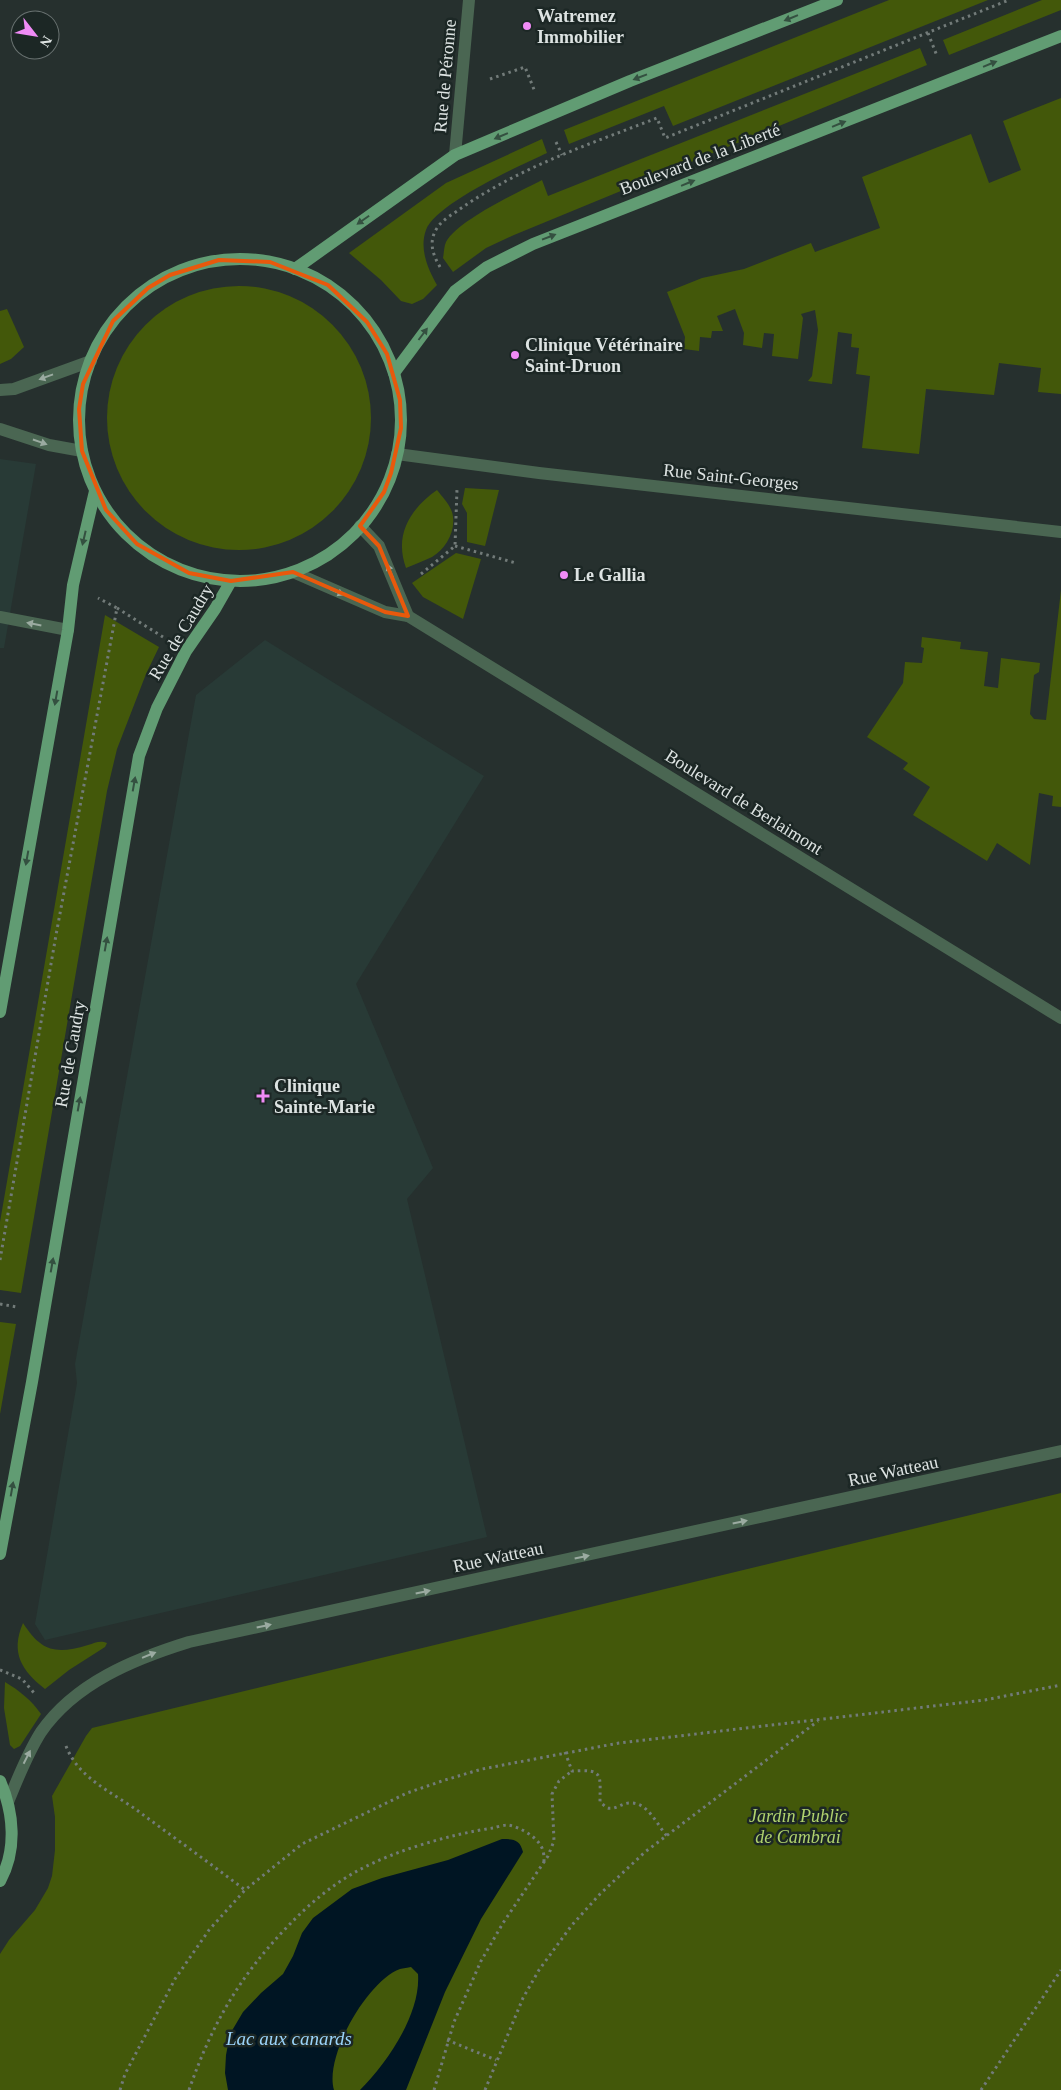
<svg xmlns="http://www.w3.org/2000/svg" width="1061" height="2090" font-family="'Times New Roman',serif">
<rect width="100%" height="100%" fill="#26302e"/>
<g fill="#283a36">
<path d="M 0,459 L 36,464 L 4,648 L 0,648 Z"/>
<path d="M 265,640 L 484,776 L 356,984 L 433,1168 L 407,1199 L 487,1537 L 45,1640 L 35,1624 L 77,1383 L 75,1364 L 196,695 Z"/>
</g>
<g fill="#43580a">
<path d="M 889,0 L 988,0 L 673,126 L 664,106 L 569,144 L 564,130 Z"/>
<path d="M 1042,0 L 1061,0 L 1061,10 L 949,55 L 943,40 Z"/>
<path d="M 920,48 L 927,65 L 514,235 L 486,248 L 453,272 L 443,258 C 444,253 444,246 446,242 C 458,220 519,192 542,180 L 548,196 Z"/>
<path d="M 1061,98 L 1061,394 L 1038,392 L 1041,368 L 999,363 L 994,395 L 926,389 L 919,454 L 862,448 L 870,376 L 856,374 L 859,348 L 851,347 L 852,334 L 838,332 L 832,384 L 808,381 L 812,376 L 818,330 L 815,310 L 801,314 L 803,318 L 798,359 L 772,356 L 774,334 L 764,333 L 762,348 L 743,345 L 744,333 L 735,309 L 717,316 L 723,331 L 712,331 L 711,338 L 700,337 L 699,351 L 684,349 L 685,337 L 667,292 L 702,278 L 744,269 L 811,243 L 815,252 L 880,228 L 862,177 L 971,134 L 989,183 L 1021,170 L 1003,121 Z"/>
<path d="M 542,139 L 547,153 C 521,165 435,204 426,230 C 419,249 428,269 437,285 L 423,299 L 412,304 L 401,301 L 381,280 L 349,253 L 446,183 Z"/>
<circle cx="239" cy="418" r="132"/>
<path d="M 7,309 L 24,347 L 11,359 L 0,364 L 0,311 Z"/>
<path d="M 465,488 L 499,490 L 485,546 L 467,542 L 467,513 L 462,504 Z"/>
<path d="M 437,490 C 443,498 452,506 453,517 C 455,533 445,549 432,557 C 424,561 415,564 406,568 C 394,535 410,509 437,490 Z"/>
<path d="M 456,553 L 481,559 L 463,619 L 423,597 L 412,583 Z"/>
<path d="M 1061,590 L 1061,807 L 1052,806 L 1053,796 L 1039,793 L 1030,865 L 997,843 L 987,861 L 913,815 L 930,787 L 903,769 L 908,763 L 867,737 L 903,683 L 905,662 L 922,663 L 924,648 L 921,647 L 922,637 L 961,642 L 960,649 L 988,652 L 984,686 L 998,688 L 1001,658 L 1040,663 L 1039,672 L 1034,675 L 1030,714 L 1034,719 L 1046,720 Z"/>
<path d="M 105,615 L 159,647 L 146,674 L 117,749 L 107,791 L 21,1293 L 0,1290 L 0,1222 Z"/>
<path d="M 0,1322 L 16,1324 L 0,1414 Z"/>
<path d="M 1061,1493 L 1061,2090 L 0,2090 L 0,1954 L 9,1940 L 35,1910 L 48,1888 L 52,1876 L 55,1850 L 55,1817 L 52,1796 L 86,1736 L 92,1728 Z"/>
<path d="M 23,1623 C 41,1651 55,1655 88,1645 C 95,1643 100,1640 107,1643 L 105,1647 L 69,1670 L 45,1689 C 22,1671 10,1653 23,1623 Z"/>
<path d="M 5,1682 C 20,1691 31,1700 41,1714 L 20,1746 L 14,1749 L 10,1745 L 4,1708 Z"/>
</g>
<path fill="#001523" d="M 502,1839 C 515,1839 520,1840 523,1852 L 481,1919 L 445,1992 L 406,2090 L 360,2090 C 387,2063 421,2014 418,1974 L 411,1967 C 408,1968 403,1968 400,1969 C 367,1981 324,2057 334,2090 L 228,2090 L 225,2073 L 226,2055 L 230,2034 L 243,2012 L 261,1993 L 283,1974 L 293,1956 L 302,1933 L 313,1918 L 352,1889 L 382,1878 L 448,1860 Z"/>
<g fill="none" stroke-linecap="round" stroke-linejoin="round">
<g stroke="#727b79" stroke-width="3" stroke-dasharray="2.5 4" stroke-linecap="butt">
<path d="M 928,33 L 937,56"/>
<path d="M 490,79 L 525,67 L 535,92"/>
<path d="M 556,142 L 562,155"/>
<path d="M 440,267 C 433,255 428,242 437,228 C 442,220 453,214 460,209 C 520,167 590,144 657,118 L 665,138 L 1009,0"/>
<path d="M 455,546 L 516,563"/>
<path d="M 421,574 L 455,546 L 457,489"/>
<path d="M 117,608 L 163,637"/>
<path d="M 0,1260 L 56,935 L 117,608 L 98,598"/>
<path d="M 0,1304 L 17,1307"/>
<path d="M 0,1670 L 22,1679 L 35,1694"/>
<path d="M 66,1746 C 79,1780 115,1793 142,1814 C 176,1839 211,1864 245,1890"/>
<path d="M 565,1752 L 572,1771 C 604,1769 600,1774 600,1802 L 607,1808 C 616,1810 621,1803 630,1803 C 648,1802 657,1825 667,1836"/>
<path d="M 447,2040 L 496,2060"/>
<path d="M 120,2090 L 125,2074 L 175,1979 L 209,1930 L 245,1890 L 302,1844 L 407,1793 L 445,1780 L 482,1769 L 619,1743 L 985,1700 L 1061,1685"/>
<path d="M 189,2090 C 212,2024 239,1977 288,1926 C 309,1904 333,1884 359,1870 C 396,1850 452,1834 493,1828 C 497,1827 503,1825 508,1825 C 520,1827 540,1838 543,1851 C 544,1854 544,1859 544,1862"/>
<path d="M 434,2090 L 454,2022 L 481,1961 L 503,1923 L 548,1856 L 554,1841 L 552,1794 L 559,1781 L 572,1771"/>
<path d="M 485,2090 L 523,1998 L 539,1970 L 572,1925 L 600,1894 L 645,1852 L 818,1721"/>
<path d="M 981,2090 L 1061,1970"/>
</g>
<g stroke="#4a6652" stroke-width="12">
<path d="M 455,155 L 469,0"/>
<path d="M 0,390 L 14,389 L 91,361"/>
<path d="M 0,429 L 49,445 L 82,451"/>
<path d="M 397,454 L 539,473 L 1061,532"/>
<path d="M 360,526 L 379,546 L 408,616"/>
<path d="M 293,572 L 385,612 L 408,616 L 1061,1018"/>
<path d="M 0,617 L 68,630"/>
<path d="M 8,1802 C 18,1778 27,1754 41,1732 C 75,1683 134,1659 189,1642 L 1061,1451"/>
</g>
<g stroke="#619c73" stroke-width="12">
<circle cx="240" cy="420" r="161"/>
<path d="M 295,269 L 455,155 L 630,81 L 837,0"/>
<path d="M 394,373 L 455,291 L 487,267 L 533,244 L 1061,36"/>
<path d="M 0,1012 L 68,630 L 73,585 L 95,491"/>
<path d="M 0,1554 L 32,1382 L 139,756 L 157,708 L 186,651 L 215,609 L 231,581"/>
<path d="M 0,1781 C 14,1813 17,1850 0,1881"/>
</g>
</g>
<defs><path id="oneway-solid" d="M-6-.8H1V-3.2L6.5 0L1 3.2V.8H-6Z" transform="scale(1.25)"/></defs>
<g fill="#345040">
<use href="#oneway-solid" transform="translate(791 18) rotate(158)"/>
<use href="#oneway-solid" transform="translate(990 64) rotate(-22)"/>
<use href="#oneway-solid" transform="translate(640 77) rotate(159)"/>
<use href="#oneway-solid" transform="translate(839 124) rotate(-22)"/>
<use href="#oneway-solid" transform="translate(501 136) rotate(157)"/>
<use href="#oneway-solid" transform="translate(688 183) rotate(-22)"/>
<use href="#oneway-solid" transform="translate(363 220) rotate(145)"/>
<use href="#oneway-solid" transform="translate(549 237) rotate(-21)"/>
<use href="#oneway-solid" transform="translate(423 334) rotate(-53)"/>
<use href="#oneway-solid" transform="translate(84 538) rotate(103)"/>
<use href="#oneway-solid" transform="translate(56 698) rotate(100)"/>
<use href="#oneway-solid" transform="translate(134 784) rotate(-80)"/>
<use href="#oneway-solid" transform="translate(27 858) rotate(100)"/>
<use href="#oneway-solid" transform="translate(106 944) rotate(-80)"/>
<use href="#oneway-solid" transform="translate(79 1104) rotate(-80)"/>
<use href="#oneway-solid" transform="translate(52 1265) rotate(-80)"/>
<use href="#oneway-solid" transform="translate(12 1489) rotate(-80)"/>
</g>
<g fill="#9baba1">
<use href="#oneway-solid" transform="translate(46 377) rotate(160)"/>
<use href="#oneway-solid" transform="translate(40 442) rotate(19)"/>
<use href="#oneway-solid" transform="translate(390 571) rotate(-114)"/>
<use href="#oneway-solid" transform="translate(337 592) rotate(23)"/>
<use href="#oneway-solid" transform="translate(34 624) rotate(-169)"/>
<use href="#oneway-solid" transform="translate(740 1522) rotate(-12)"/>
<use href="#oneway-solid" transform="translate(582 1557) rotate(-12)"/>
<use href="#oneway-solid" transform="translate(423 1592) rotate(-12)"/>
<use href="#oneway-solid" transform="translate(264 1626) rotate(-12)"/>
<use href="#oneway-solid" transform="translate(149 1655) rotate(-22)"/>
<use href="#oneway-solid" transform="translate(27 1757) rotate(-63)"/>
</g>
<path fill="none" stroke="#e8590c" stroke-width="4" stroke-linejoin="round" d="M 219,260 L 270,262 L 328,285 L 367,322 L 387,354 L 400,400 L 401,428 L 391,473 L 384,492 L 360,526 L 379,546 L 408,616 L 385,612 L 293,572 L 231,581 L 189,573 L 137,544 L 106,510 L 82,451 L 79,409 L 83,384 L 113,321 L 148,288 L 170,275 Z"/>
<g fill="#f08bf6" stroke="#1c2725" stroke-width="2">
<circle cx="527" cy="26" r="5"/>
<circle cx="515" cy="355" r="5"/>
<circle cx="564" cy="575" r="5"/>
<path d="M260.5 1088.5h5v5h5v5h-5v5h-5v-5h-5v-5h5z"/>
</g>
<g text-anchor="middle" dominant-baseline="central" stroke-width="5" stroke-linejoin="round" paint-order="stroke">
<g font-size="18" font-weight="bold" fill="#dde3e2" stroke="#1c2725" text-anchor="start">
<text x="537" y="16">Watremez<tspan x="537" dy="21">Immobilier</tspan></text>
<text x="525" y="345">Clinique Vétérinaire<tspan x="525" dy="21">Saint-Druon</tspan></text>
<text x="574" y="575">Le Gallia</text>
<text x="274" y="1086">Clinique<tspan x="274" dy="21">Sainte-Marie</tspan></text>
</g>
<g font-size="18" fill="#dde3e2" stroke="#1c2725">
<text transform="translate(445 76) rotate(-85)">Rue de Péronne</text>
<text transform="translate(700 159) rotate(-21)">Boulevard de la Liberté</text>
<text transform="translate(731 477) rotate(6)">Rue Saint-Georges</text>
<text transform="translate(181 632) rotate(-59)">Rue de Caudry</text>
<text transform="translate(744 802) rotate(32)">Boulevard de Berlaimont</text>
<text transform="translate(70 1054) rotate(-80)">Rue de Caudry</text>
<text transform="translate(893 1471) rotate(-12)">Rue Watteau</text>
<text transform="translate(498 1557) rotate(-12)">Rue Watteau</text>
</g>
<g font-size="18" font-style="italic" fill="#b0d26e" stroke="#1c2725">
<text x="798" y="1816">Jardin Public<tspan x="798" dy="21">de Cambrai</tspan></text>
</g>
<g font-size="19" font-style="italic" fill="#9bd4fa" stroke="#1c2725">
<text x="289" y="2038">Lac aux canards</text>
</g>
</g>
<g transform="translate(35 35) rotate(121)"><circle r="24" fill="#1c2725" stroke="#697271"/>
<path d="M0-4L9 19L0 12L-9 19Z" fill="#f08bf6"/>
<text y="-8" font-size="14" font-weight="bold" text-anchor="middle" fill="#dde3e2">N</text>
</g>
</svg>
